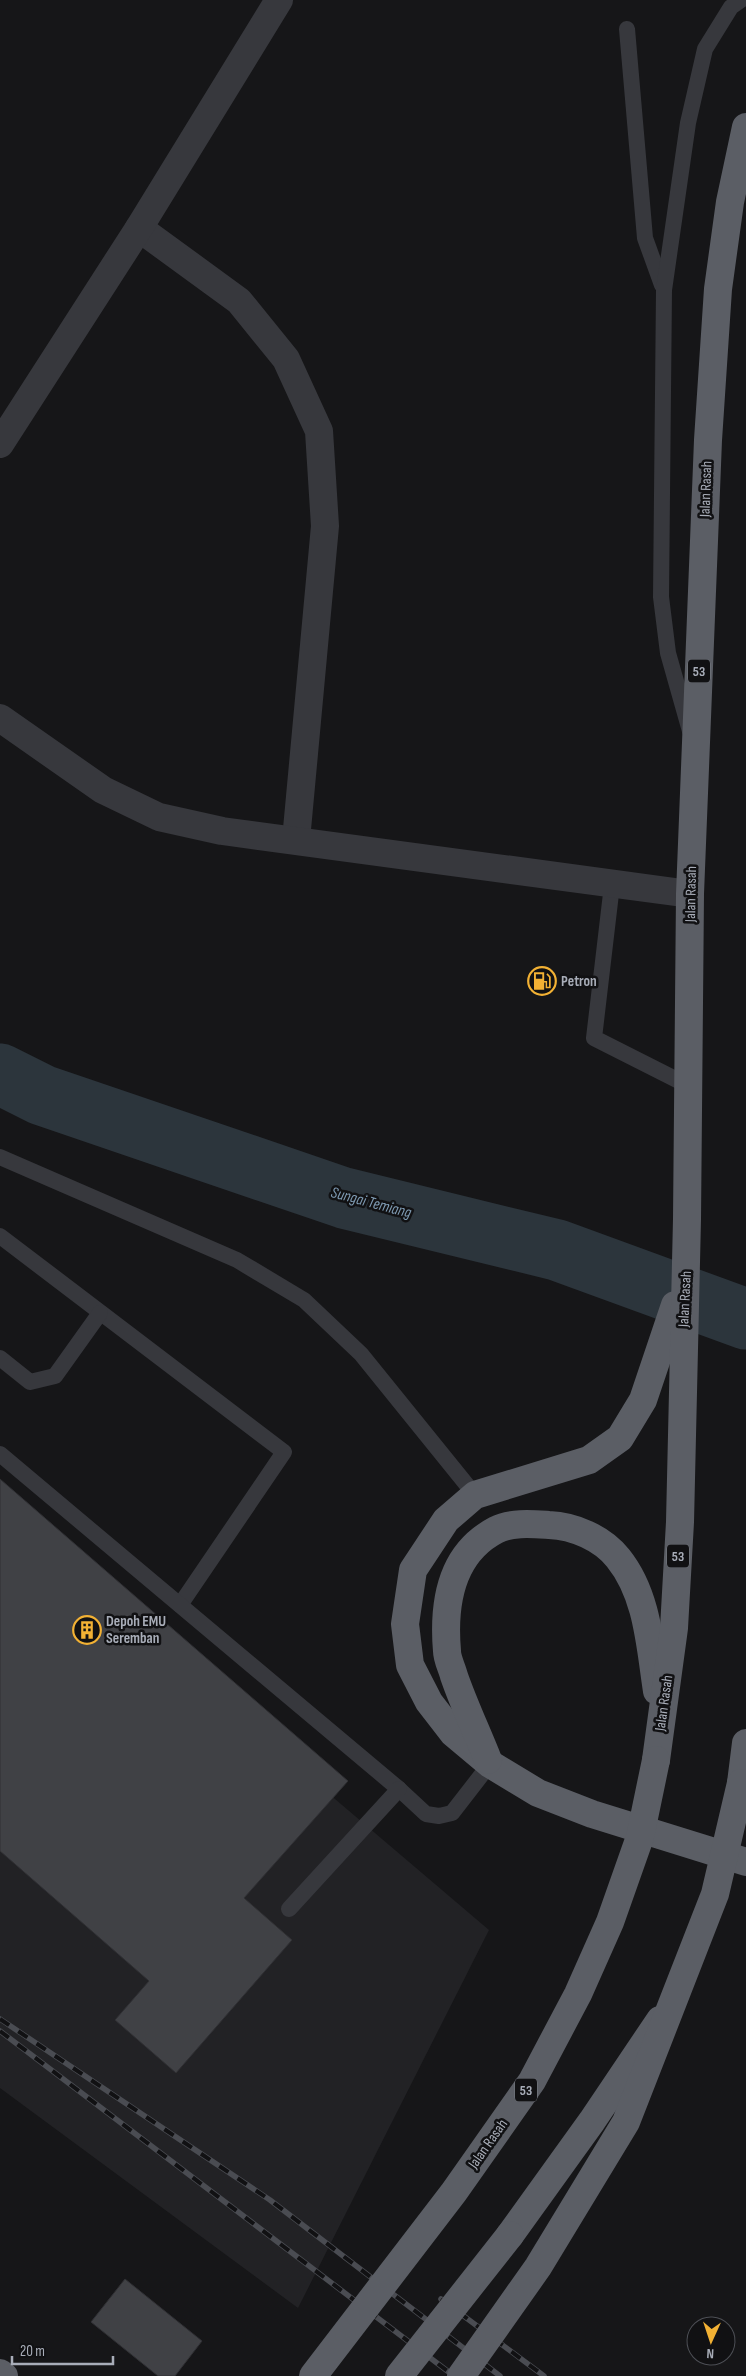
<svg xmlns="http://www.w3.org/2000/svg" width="746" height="2376" font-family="'Sofia Sans Condensed',sans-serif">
<rect width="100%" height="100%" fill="#161618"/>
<path fill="#222225" d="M 0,1514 L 489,1930 L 298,2308 L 0,2088 Z"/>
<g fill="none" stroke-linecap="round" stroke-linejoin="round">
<path stroke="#2c353c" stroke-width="61" d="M 0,1074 L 42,1095 L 344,1198 L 557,1250 L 746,1319"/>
</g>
<g fill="#404145" stroke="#303034">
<path d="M 0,1479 L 348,1781 L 244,1898 L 292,1940 L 176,2073 L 115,2020 L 149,1981 L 0,1851 Z"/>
<path d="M 125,2279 L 202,2341 L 175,2376 L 158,2376 L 91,2322 Z"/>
</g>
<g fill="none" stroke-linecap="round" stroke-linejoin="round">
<g stroke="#37383d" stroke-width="16">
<path d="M 627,29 L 645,238 L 662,285"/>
<path d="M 690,731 L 668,653 L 661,597 L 664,290 L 688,123 L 705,49 L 731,7 L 741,0"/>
<path d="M 612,885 L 594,1038 L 689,1086"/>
<path d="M 0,1157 L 237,1260 L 304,1300 L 361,1354 L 475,1495"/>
<path d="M 0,1236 L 284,1452 L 180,1605"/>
<path d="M 0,1358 L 30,1382 L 55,1376 L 100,1313"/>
<path d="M 0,1454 L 399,1789 L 426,1814 L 439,1816 L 452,1813 L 490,1764"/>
<path d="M 289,1909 L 399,1789"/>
</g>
<g stroke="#37383d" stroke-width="28">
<path d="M 139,228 L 239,301 L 286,359 L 319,431 L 325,526 L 296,840"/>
<path d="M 0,444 L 139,228 L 279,0"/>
<path d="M 0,718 L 103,790 L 159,817 L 222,831 L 690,894"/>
</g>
<g stroke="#5b5e65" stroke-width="28">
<path d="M 675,1305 L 643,1400 L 620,1438 L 589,1460 L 475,1495 L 446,1520 L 413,1570 L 405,1624 L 410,1665 L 429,1702 L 453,1733 L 490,1764 L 538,1793 L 592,1814 L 746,1862"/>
<path d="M 488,1760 C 477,1732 464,1705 454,1676 C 452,1668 447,1659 447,1651 C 443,1604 450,1554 496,1530 C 511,1522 533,1524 549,1525 C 574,1526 602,1538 618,1558 C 648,1595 650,1646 657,1691"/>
<path d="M 656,1760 L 674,1628 L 680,1522 L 687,1219 L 690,894 L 708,440 L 718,289 L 730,202 L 746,127"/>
<path d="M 741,1783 L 746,1743"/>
<path d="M 510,2235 L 592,2121 L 660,2020"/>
<path d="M 0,2373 L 4,2376"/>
</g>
<defs>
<g id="rail">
<path d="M 0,2019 L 270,2200 L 500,2376"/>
<path d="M 0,2031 L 454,2376"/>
<path d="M 441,2299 L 544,2376"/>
</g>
</defs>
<use href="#rail" stroke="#4a4c52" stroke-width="5.5"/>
<use href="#rail" stroke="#111113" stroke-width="4" stroke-dasharray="11" stroke-linecap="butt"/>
<g stroke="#5b5e65" stroke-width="28">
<path d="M 313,2376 L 454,2192 L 532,2081 L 578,1994 L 610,1922 L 640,1837 L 656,1760"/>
<path d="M 399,2376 L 510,2235"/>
<path d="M 461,2376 L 538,2267 L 626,2122 L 715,1894 L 741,1783"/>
</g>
</g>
<defs>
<symbol id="fuel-ring" viewBox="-11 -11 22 22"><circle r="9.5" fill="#111113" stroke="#f2b134" stroke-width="1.5"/><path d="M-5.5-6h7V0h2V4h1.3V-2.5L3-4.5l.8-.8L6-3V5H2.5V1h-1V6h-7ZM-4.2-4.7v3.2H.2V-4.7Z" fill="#f2b134"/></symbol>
<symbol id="building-ring" viewBox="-11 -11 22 22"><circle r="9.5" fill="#111113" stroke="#f2b134" stroke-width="1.5"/><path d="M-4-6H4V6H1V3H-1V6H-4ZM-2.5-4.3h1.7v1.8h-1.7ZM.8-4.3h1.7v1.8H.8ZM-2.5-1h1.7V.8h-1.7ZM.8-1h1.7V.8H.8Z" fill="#f2b134"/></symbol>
</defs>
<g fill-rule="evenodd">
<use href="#fuel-ring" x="526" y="965" width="32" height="32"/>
<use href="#building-ring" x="71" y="1614" width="32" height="32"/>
</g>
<g text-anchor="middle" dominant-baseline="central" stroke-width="5" stroke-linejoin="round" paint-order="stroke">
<g fill="#111113" stroke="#7b7e86" stroke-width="1">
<rect x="688" y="659.5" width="22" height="23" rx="4"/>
<rect x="667" y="1544.5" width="22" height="23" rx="4"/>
<rect x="515" y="2078.5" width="22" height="23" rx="4"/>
</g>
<g font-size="14" font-weight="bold" fill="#a8adb8">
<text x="699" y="671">53</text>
<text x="678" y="1556">53</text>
<text x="526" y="2090">53</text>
</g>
<g font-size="15" fill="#a8adb8" stroke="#111113">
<text transform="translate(706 489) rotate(-88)">Jalan Rasah</text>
<text transform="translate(691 894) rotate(-89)">Jalan Rasah</text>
<text transform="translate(685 1299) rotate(-87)">Jalan Rasah</text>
<text transform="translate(664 1703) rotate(-82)">Jalan Rasah</text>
<text transform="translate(488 2144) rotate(-55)">Jalan Rasah</text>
</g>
<g font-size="15" font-weight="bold" fill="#a8adb8" stroke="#111113" text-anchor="start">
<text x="561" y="981">Petron</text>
<text x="106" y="1621">Depoh EMU<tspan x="106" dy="17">Seremban</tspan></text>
</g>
<g font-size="16" font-style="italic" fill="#7f9bb3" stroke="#111113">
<text transform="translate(371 1203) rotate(15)">Sungai Temiang</text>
</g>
</g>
<g transform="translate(711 2341) rotate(183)"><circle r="24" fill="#111113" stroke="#4d4f55"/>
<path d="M0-4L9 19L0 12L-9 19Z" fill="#f2b134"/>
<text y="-8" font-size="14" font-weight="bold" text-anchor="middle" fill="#a8adb8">N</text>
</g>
<path d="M12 2356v8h101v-8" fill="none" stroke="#a8adb8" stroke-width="2.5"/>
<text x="20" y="2356" font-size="15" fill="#a8adb8" stroke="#111113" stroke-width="4" paint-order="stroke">20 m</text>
</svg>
